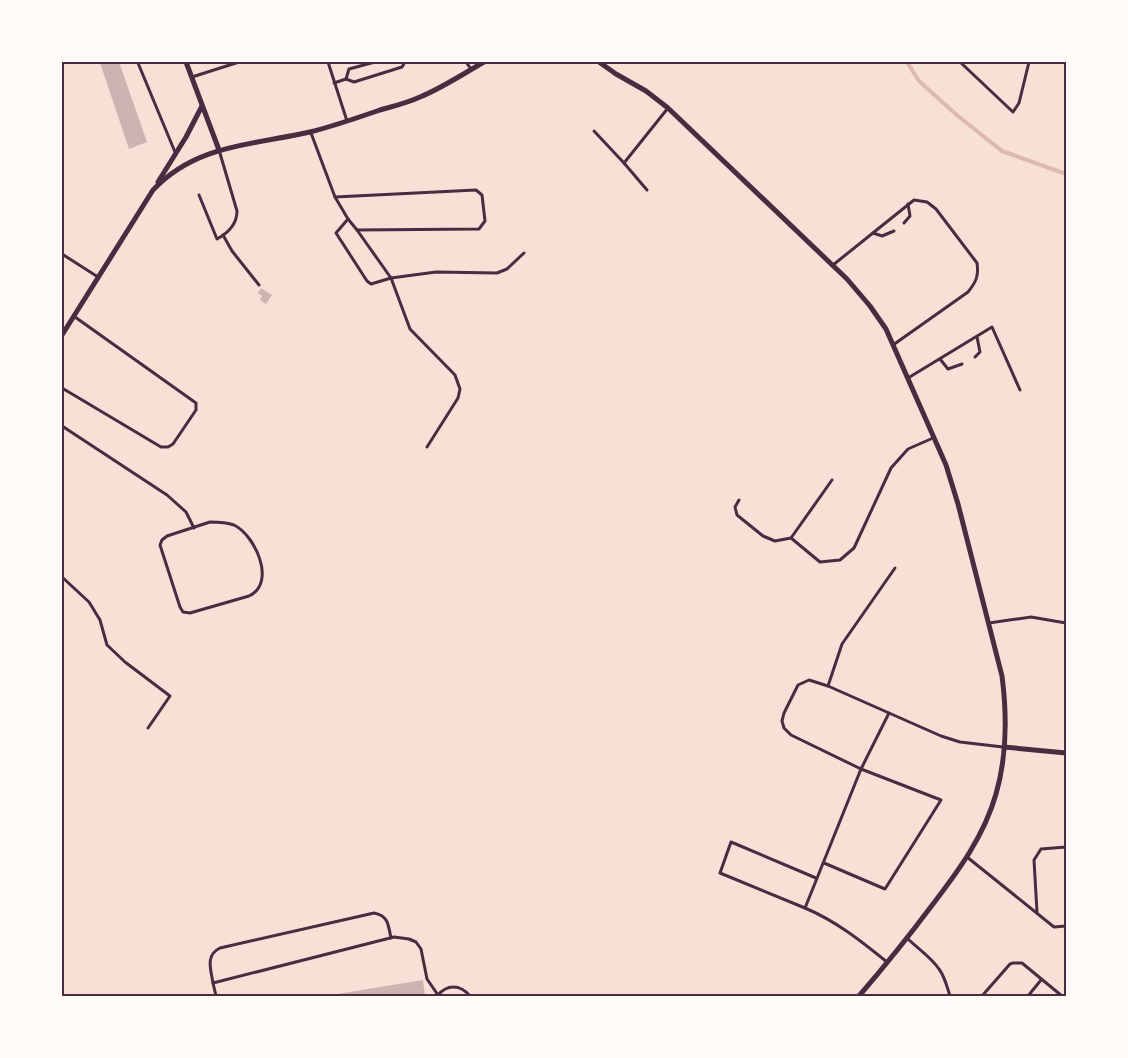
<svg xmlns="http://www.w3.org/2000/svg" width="1128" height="1058" font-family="Signika,sans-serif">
<rect width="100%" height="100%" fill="#f7e1d7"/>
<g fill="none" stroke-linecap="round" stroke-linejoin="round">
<path stroke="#dcb8b0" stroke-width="4" d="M 907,62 L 919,81 L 958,116 L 1002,151 L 1066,174"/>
</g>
<g fill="#ccb4b1">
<path d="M 105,62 L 119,62 L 147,142 L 129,149 L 100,63 Z"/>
<path d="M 261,288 L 272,295 L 266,304 L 260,300 L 262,296 L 258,293 Z"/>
<path d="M 423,980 L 425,996 L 332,996 L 331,995 Z"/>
</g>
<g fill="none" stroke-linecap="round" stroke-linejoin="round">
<g stroke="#4a2c40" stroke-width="3">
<path d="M 142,62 L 138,63 L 175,152"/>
<path d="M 328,62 L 347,121"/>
<path d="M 466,62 L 471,69"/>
<path d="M 960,62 L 1013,112 L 1019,103 L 1029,62"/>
<path d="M 192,77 L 239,62"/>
<path d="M 346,79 L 349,69 L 375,62"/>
<path d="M 334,83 L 346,79 L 354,82 L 402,67 L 405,62"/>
<path d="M 594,131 L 624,163 L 668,108"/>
<path d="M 311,133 L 335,197 L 348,219 L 357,230 L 391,278 L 410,329 L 455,375 L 460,389 L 458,398 L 427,447"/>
<path d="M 624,163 L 647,190"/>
<path d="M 199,195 L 217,239 C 228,233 237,224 237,211 L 219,150"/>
<path d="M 335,197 L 476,190 L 482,195 L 485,221 L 479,229 L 357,230"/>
<path d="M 348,219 L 336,233 L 367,281 L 371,284 L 391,278 L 436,272 L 497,273 L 507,269 L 524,253"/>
<path d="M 904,223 L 910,216 L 908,204"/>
<path d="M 873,233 L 882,236 L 894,231"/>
<path d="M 223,235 L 232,251 L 259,285"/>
<path d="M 62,254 L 98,277"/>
<path d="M 833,265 L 914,200 L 927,202 L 936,209 L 977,263 C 979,276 976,282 968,292 L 893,345"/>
<path d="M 975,357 L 980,352 L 977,337"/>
<path d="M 940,359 L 948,369 L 962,364"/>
<path d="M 908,378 L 992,327 L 1020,390"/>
<path d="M 62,388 L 161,447 L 168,447 L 173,444 L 196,410 L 196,403 L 75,317"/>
<path d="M 62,426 L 167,495 L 186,512 L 194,528"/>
<path d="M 739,500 L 735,507 L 737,515 L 763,536 L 775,541 L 791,538 L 820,562 L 840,560 L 854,548 L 891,468 L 908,449 L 933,438"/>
<path d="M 210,522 C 218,522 226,522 234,525 C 255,535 277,583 249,596 L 190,613 L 183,612 L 180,607 L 160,545 L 162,540 L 167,536 Z"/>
<path d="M 791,538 L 832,480"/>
<path d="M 62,577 L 89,602 L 100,620 L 107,645 L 125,662 L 170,696 L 148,728"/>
<path d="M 989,623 L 1031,617 L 1066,623"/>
<path d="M 828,686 L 842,644 L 895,568"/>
<path d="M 967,857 L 1054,927 L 1066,926"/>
<path d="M 824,863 L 885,889 L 941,800 L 861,769 L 889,713"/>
<path d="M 805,908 L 720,873 L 731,842 L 816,878"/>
<path d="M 1037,912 L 1034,860 L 1041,849 L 1066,847"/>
<path d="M 907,938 C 917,948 931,957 939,969 C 945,977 947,987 950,996"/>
<path d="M 887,962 C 861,941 836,921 805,908 L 861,769 L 791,735 L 784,728 L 782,721 L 784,713 L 798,685 L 809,680 L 828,686 L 941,736 L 960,742 L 1003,747"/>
<path d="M 213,983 C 211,970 205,955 220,948 L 374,913 C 389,916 388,925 391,938"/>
<path d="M 216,996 L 213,983 L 394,937 L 409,939 L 416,942 L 421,949 L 427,979 L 438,995"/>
<path d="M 437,996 C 447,984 460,984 470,996"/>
<path d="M 982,996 L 1010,964 L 1013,963 L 1022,963 L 1062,996"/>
<path d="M 1028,996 L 1041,980"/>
</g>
<g stroke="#4a2c40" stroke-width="5">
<path d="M 186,62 L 219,150"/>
<path d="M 599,62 L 616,74 L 646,91 L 668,108 L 847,279 L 870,306 L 886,329 L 946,465 L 958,504 L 1002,676 C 1007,715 1007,756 996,794 C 984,836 959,870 933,904 C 909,936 884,967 859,996"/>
<path d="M 158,182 L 186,137 L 202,106"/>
<path d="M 62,335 L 153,190 C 196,144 253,145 310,132 C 334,126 357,118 380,110 C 394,106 407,103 420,97 C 442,88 463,74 484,62"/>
<path d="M 1004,747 L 1066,753"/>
</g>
</g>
<rect width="1128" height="1058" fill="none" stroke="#fffaf5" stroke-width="126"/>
<rect x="63" y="63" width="1002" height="932" fill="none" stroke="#4a2c40" stroke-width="2"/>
</svg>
